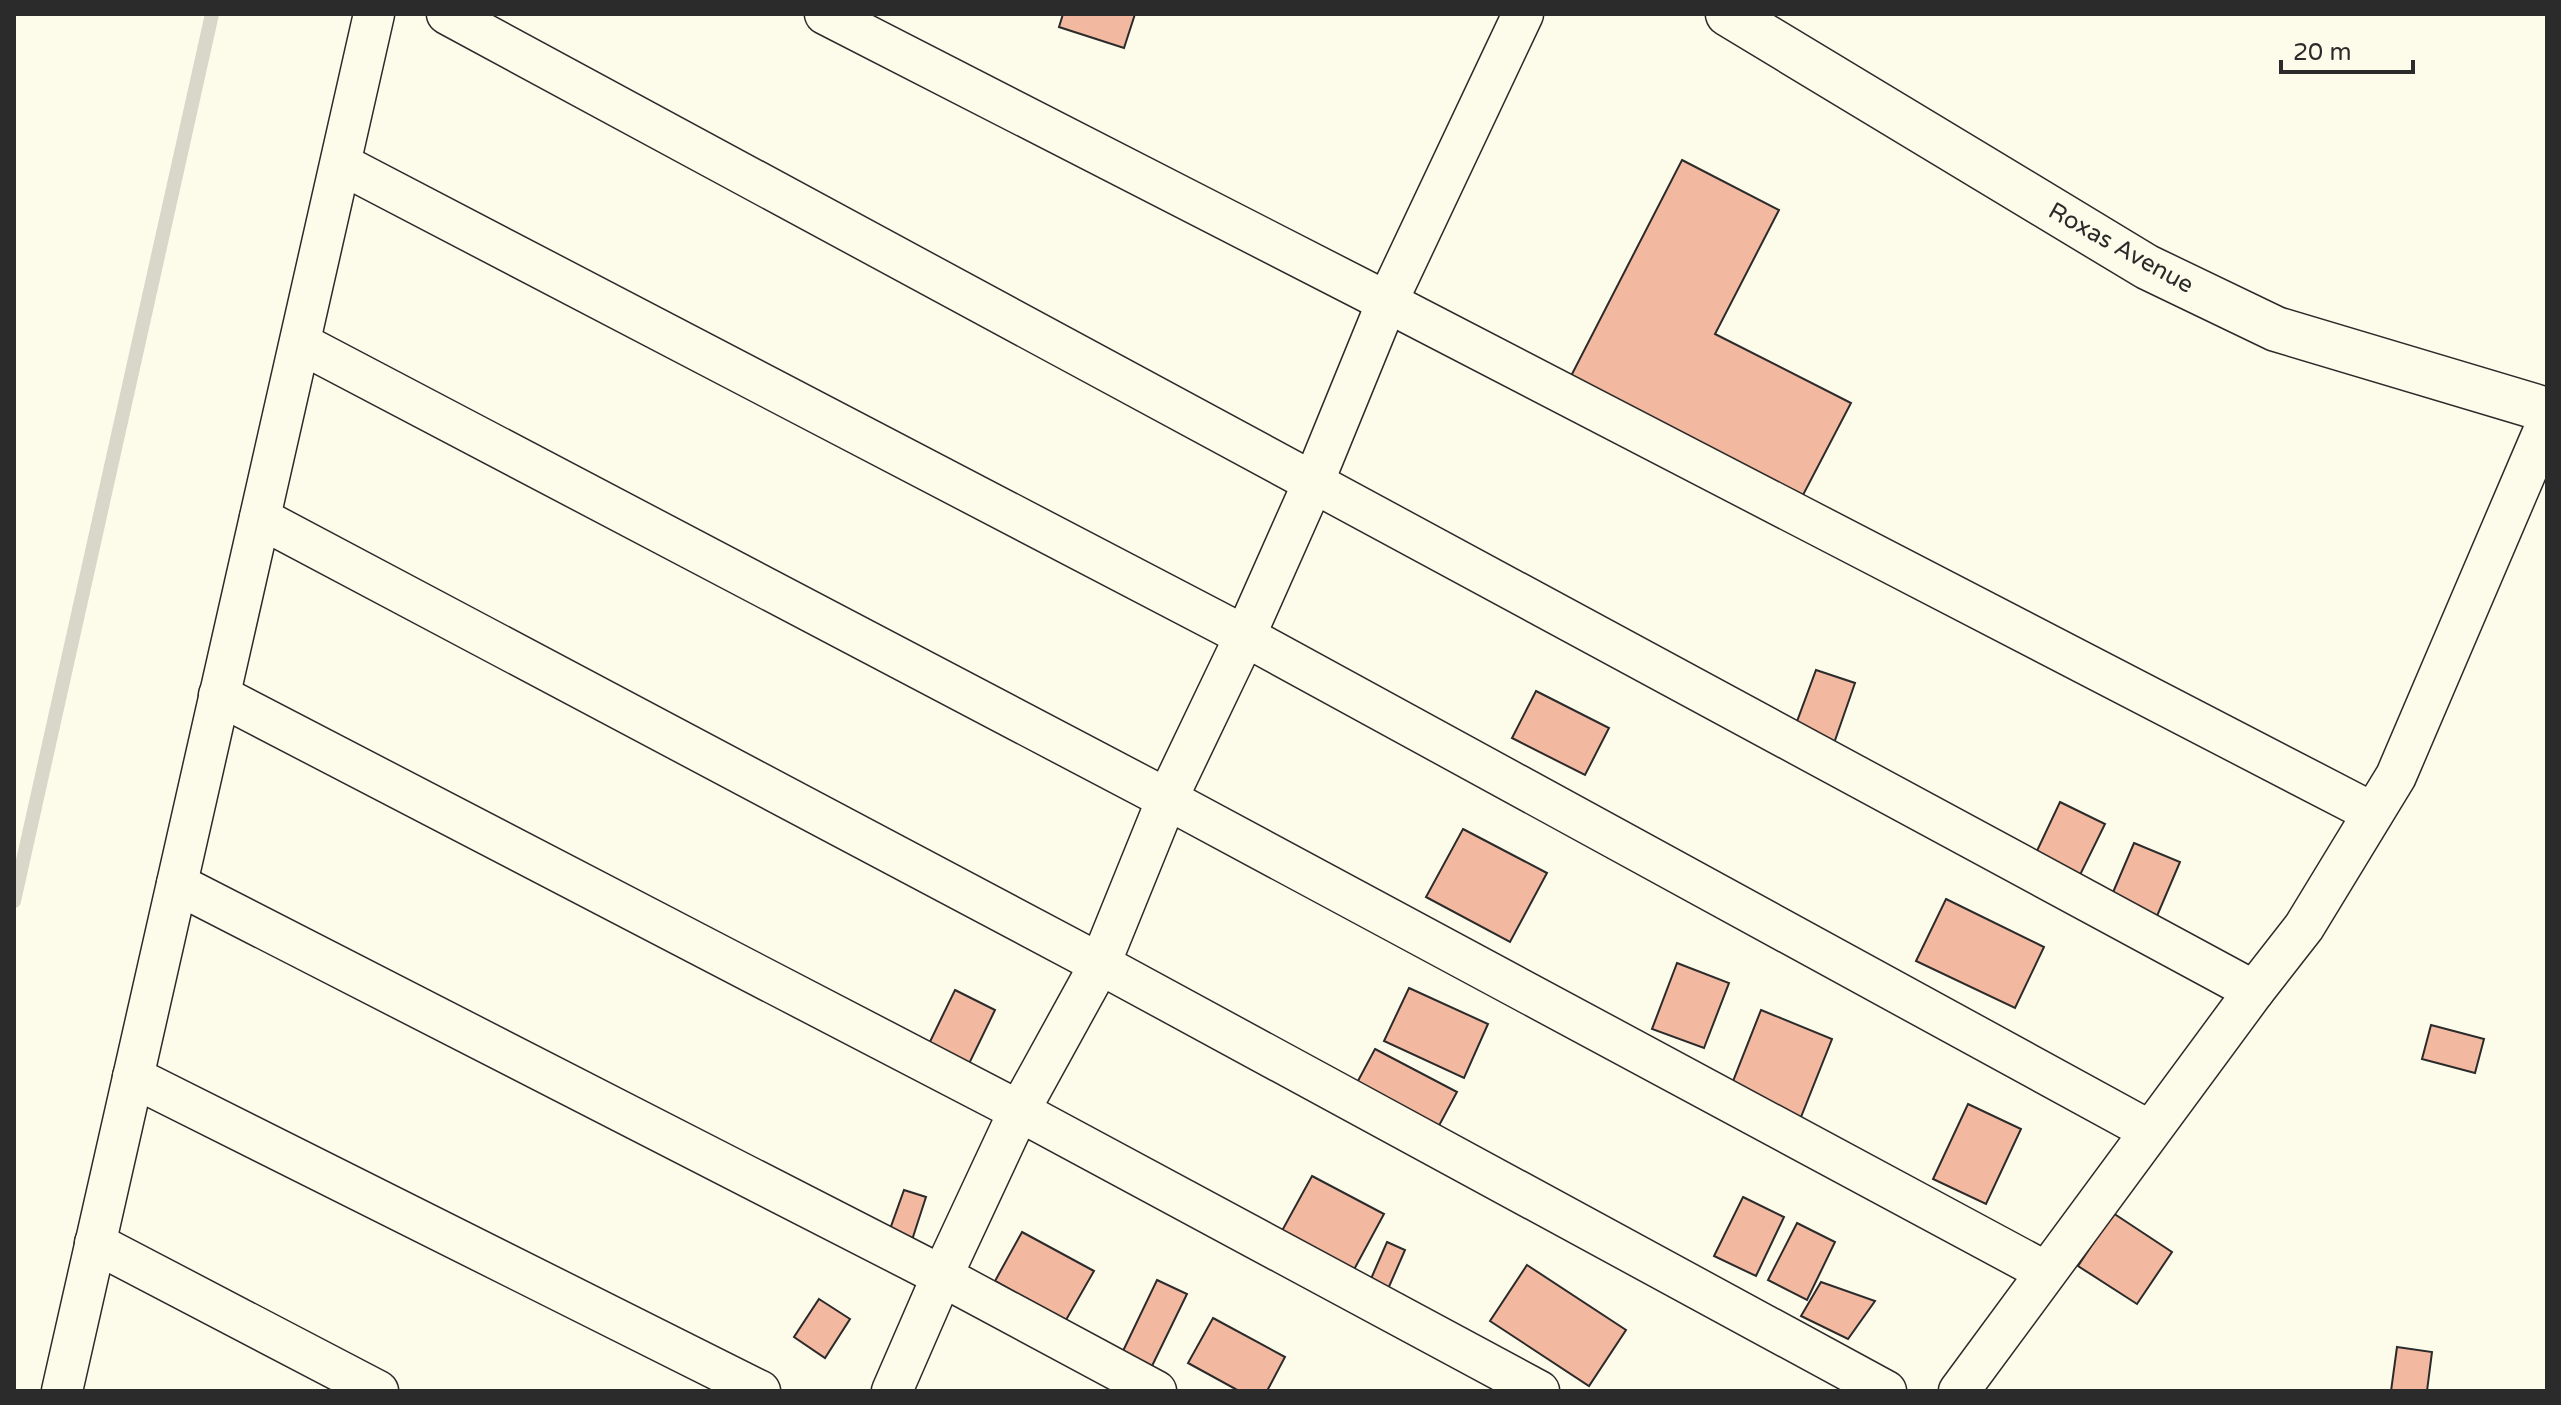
<svg xmlns="http://www.w3.org/2000/svg" width="2561" height="1405" font-family="'Varela Round',sans-serif">
<rect width="100%" height="100%" fill="#fdfbea"/>
<g fill="none" stroke-linecap="round" stroke-linejoin="round">
<path stroke="#d8d7c9" stroke-width="14" d="M 14,901 L 212,14"/>
</g>
<g fill="#f2b8a0" stroke="#2b2b2b" stroke-width="2">
<path d="M 1063,14 L 1135,14 L 1124,48 L 1059,27 Z"/>
<path d="M 1682,160 L 1779,210 L 1715,334 L 1851,403 L 1803,495 L 1571,376 Z"/>
<path d="M 1816,670 L 1855,683 L 1832,749 L 1792,735 Z"/>
<path d="M 1536,691 L 1609,728 L 1585,775 L 1512,738 Z"/>
<path d="M 2060,802 L 2105,824 L 2079,877 L 2035,855 Z"/>
<path d="M 1463,829 L 1547,873 L 1510,942 L 1426,897 Z"/>
<path d="M 2134,843 L 2180,862 L 2157,916 L 2111,897 Z"/>
<path d="M 1946,899 L 2044,947 L 2015,1008 L 1916,961 Z"/>
<path d="M 1677,963 L 1729,983 L 1704,1048 L 1652,1029 Z"/>
<path d="M 1409,988 L 1488,1024 L 1464,1078 L 1384,1041 Z"/>
<path d="M 955,990 L 995,1010 L 965,1072 L 925,1052 Z"/>
<path d="M 1761,1010 L 1832,1039 L 1799,1122 L 1728,1094 Z"/>
<path d="M 2431,1025 L 2484,1039 L 2475,1073 L 2422,1059 Z"/>
<path d="M 1375,1049 L 1457,1092 L 1434,1135 L 1352,1092 Z"/>
<path d="M 1968,1104 L 2021,1129 L 1986,1204 L 1933,1179 Z"/>
<path d="M 1312,1176 L 1384,1214 L 1350,1277 L 1278,1238 Z"/>
<path d="M 904,1190 L 926,1197 L 912,1240 L 889,1232 Z"/>
<path d="M 1743,1197 L 1784,1217 L 1756,1276 L 1714,1256 Z"/>
<path d="M 2113,1213 L 2172,1252 L 2137,1304 L 2078,1266 Z"/>
<path d="M 1797,1223 L 1835,1242 L 1807,1300 L 1768,1280 Z"/>
<path d="M 1022,1232 L 1094,1271 L 1066,1320 L 995,1281 Z"/>
<path d="M 1387,1242 L 1405,1250 L 1388,1289 L 1370,1281 Z"/>
<path d="M 1527,1265 L 1626,1330 L 1589,1386 L 1490,1321 Z"/>
<path d="M 1157,1280 L 1187,1294 L 1152,1366 L 1122,1353 Z"/>
<path d="M 1821,1282 L 1875,1301 L 1848,1339 L 1801,1316 Z"/>
<path d="M 819,1299 L 850,1319 L 825,1358 L 794,1337 Z"/>
<path d="M 1213,1318 L 1285,1357 L 1267,1391 L 1239,1391 L 1188,1363 Z"/>
<path d="M 2397,1347 L 2432,1352 L 2427,1391 L 2391,1391 Z"/>
</g>
<g fill="none" stroke-linecap="round" stroke-linejoin="round">
<defs>
<g id="minor">
<path d="M 447,14 L 2254,991"/>
<path d="M 825,14 L 1387,302 L 2373,813"/>
<path d="M 341,164 L 1245,636 L 2150,1131"/>
<path d="M 300,343 L 1167,799 L 2046,1272"/>
<path d="M 260,518 L 1100,964 L 1886,1391"/>
<path d="M 219,695 L 1019,1111 L 1539,1391"/>
<path d="M 177,884 L 942,1276 L 1156,1391"/>
<path d="M 133,1077 L 760,1391"/>
<path d="M 95,1243 L 378,1391"/>
<path d="M 62,1391 L 374,14"/>
<path d="M 892,1391 L 942,1276 L 1019,1111 L 1100,964 L 1167,799 L 1245,636 L 1313,483 L 1387,302 L 1523,14"/>
<path d="M 1959,1391 L 2254,991 L 2304,927 L 2396,776 L 2547,423"/>
</g>
<path id="primary" d="M 1728,14 L 2147,267 L 2276,329 L 2547,410"/>
</defs>
<use href="#minor" stroke="#2b2b2b" stroke-width="43"/>
<use href="#primary" stroke="#2b2b2b" stroke-width="47"/>
<use href="#minor" stroke="#fdfbea" stroke-width="40"/>
<use href="#primary" stroke="#fdfbea" stroke-width="44"/>
</g>
<g text-anchor="middle" dominant-baseline="central" stroke-width="6" stroke-linejoin="round" paint-order="stroke">
<g font-size="24" fill="#2b2b2b" stroke="#fdfbea">
<text transform="translate(2121 248) rotate(29)">Roxas Avenue</text>
</g>
</g>
<rect width="2561" height="1405" fill="none" stroke="#2b2b2b" stroke-width="32"/>
<path d="M2281 60v12h132v-12" fill="none" stroke="#2b2b2b" stroke-width="4"/>
<text x="2293" y="60" font-size="24" fill="#2b2b2b" stroke="#fdfbea" stroke-width="6" paint-order="stroke">20 m</text>
</svg>
